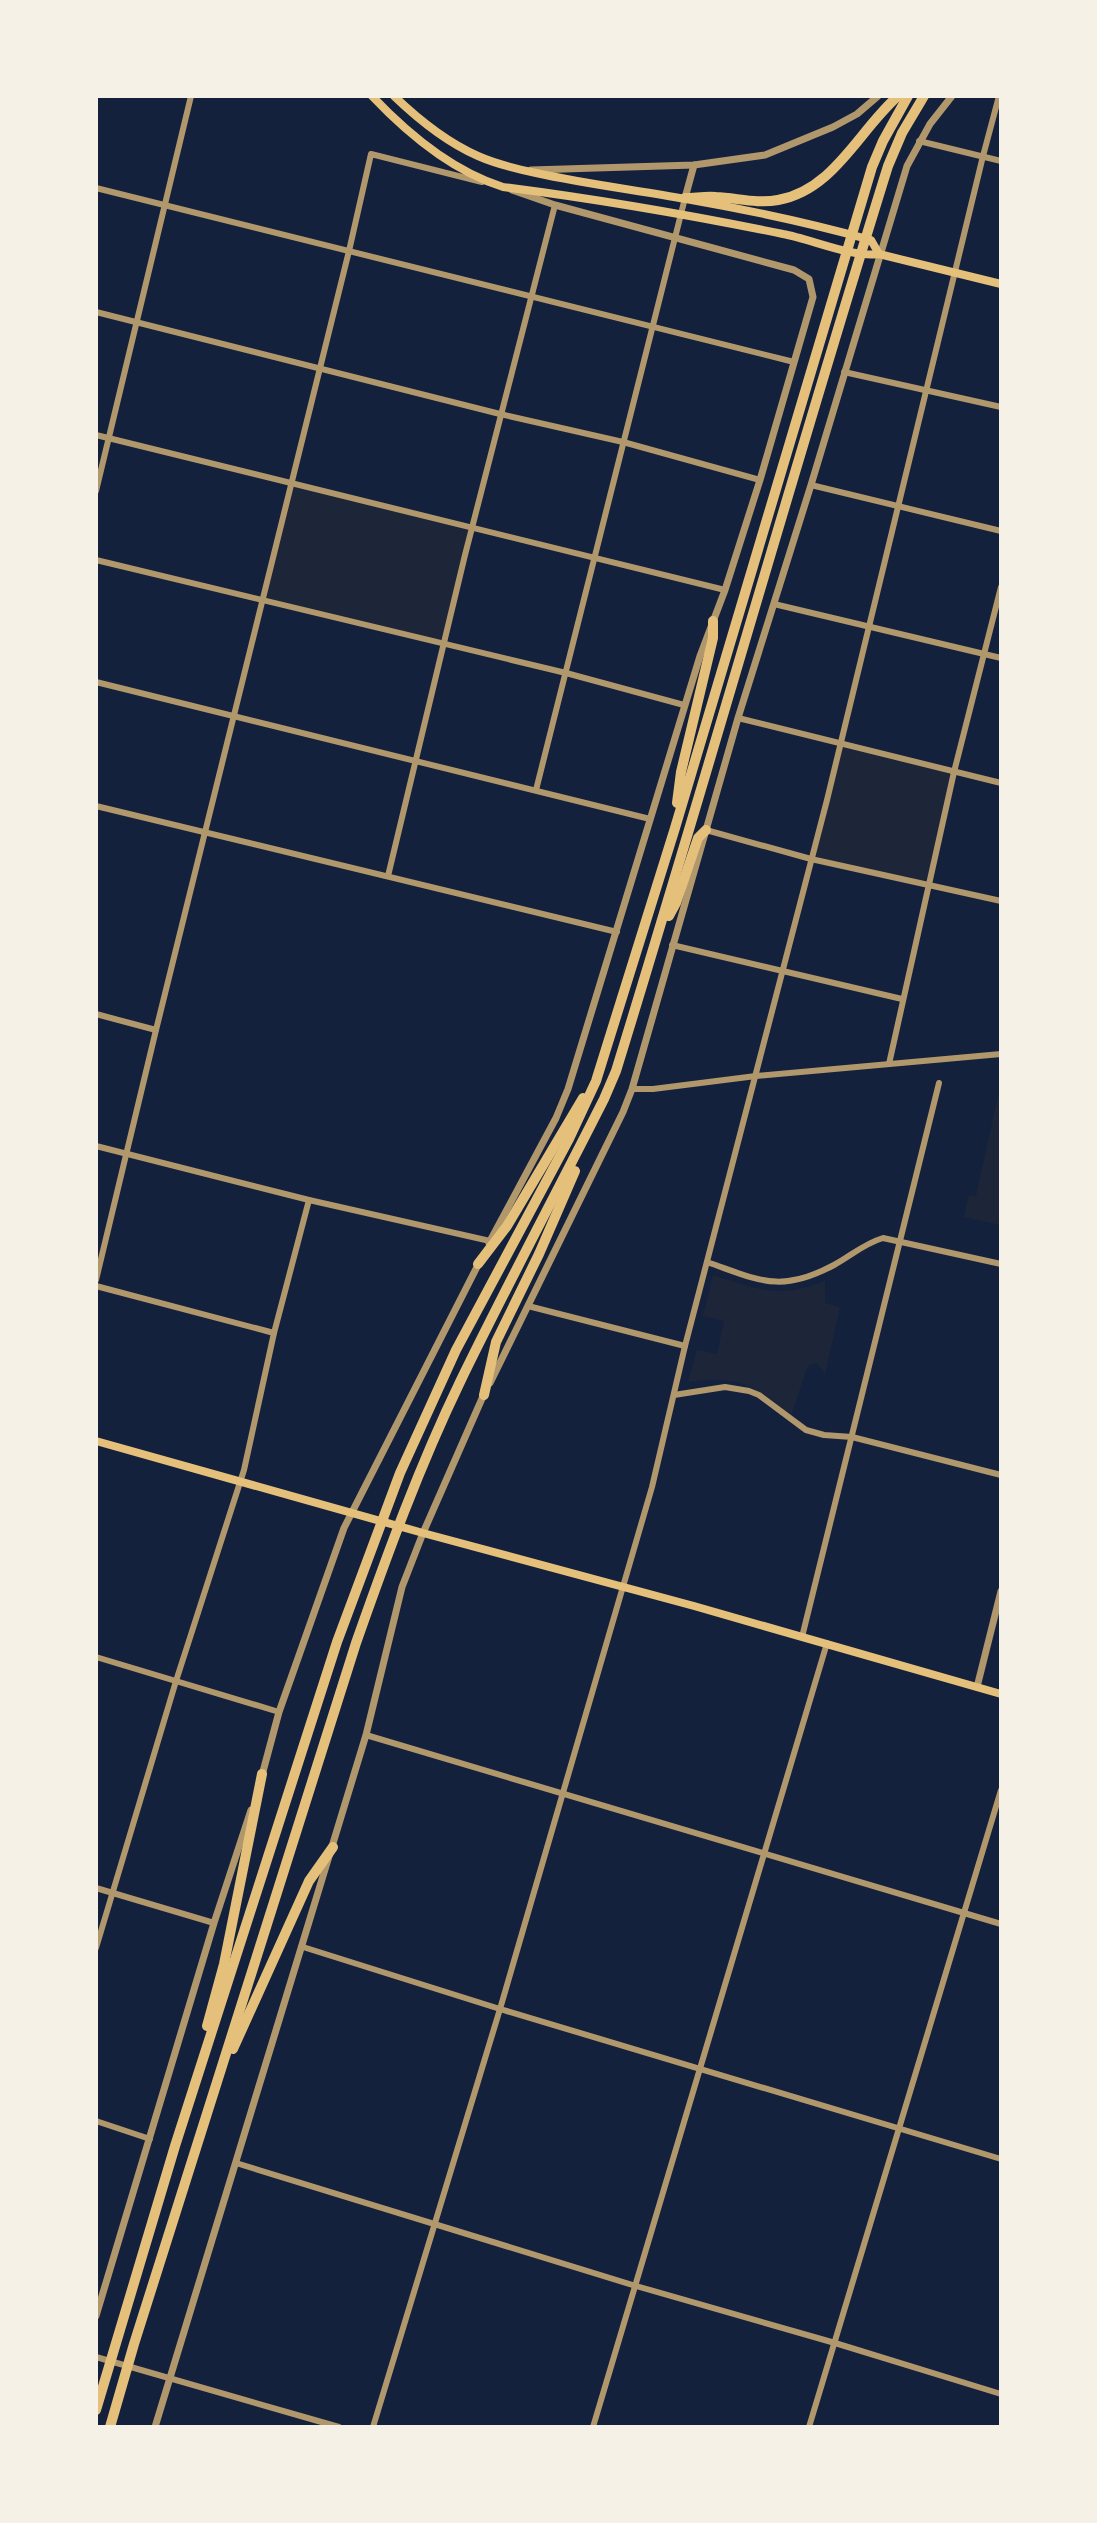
<svg xmlns="http://www.w3.org/2000/svg" width="1097" height="2523" font-family="'Archivo Narrow',sans-serif">
<rect width="100%" height="100%" fill="#14213d"/>
<g fill="#1d2539">
<path d="M 291,483 L 472,528 L 443,642 L 262,601 Z"/>
<path d="M 840,742 L 954,772 L 929,886 L 811,859 Z"/>
<path d="M 1001,1082 L 1001,1225 L 964,1217 L 969,1195 L 976,1196 Z"/>
<path d="M 713,1275 C 760,1290 778,1299 825,1281 L 825,1303 L 840,1307 L 825,1374 L 817,1363 L 810,1365 L 807,1368 L 791,1416 C 754,1385 738,1375 688,1382 L 697,1350 L 717,1354 L 724,1321 L 703,1316 Z"/>
</g>
<g fill="none" stroke-linecap="round" stroke-linejoin="round">
<g stroke="#b1986c" stroke-width="6">
<path d="M 919,141 L 1001,161"/>
<path d="M 96,188 L 794,362"/>
<path d="M 96,312 L 500,414 L 623,442 L 760,480"/>
<path d="M 844,372 L 1001,407"/>
<path d="M 96,435 L 725,590"/>
<path d="M 811,485 L 1001,531"/>
<path d="M 96,491 L 191,96"/>
<path d="M 96,560 L 566,673 L 684,705"/>
<path d="M 774,604 L 1001,658"/>
<path d="M 96,682 L 650,819"/>
<path d="M 738,718 L 1001,783"/>
<path d="M 536,790 L 685,198"/>
<path d="M 96,806 L 617,932"/>
<path d="M 706,830 L 811,859 L 1001,901"/>
<path d="M 388,876 L 465,555 L 555,205"/>
<path d="M 672,945 L 902,999"/>
<path d="M 96,1014 L 156,1030"/>
<path d="M 889,1064 L 954,772 L 1001,587"/>
<path d="M 632,1089 L 653,1089 L 756,1076 L 1001,1054"/>
<path d="M 96,1146 L 309,1200 L 490,1241"/>
<path d="M 707,1262 C 759,1280 780,1294 834,1265 C 851,1256 863,1244 883,1238 L 1001,1264"/>
<path d="M 96,1280 L 156,1030 L 349,251 L 371,154 L 482,182"/>
<path d="M 96,1286 L 274,1333"/>
<path d="M 528,1306 L 685,1346"/>
<path d="M 674,1395 L 725,1387 L 749,1391 L 759,1395 L 806,1430 L 824,1435 L 852,1437 L 1001,1475"/>
<path d="M 802,1637 L 939,1083"/>
<path d="M 96,1657 L 279,1712"/>
<path d="M 366,1735 L 1001,1924"/>
<path d="M 96,1888 L 214,1923"/>
<path d="M 303,1947 L 500,2009 L 1001,2159"/>
<path d="M 96,1948 L 176,1681 L 244,1470 L 274,1333 L 309,1200"/>
<path d="M 96,2121 L 150,2139"/>
<path d="M 236,2163 L 636,2286 L 835,2343 L 1001,2394"/>
<path d="M 96,2357 L 339,2427"/>
<path d="M 373,2427 L 500,2009 L 652,1487 L 685,1346 L 827,800 L 983,156 L 999,96"/>
<path d="M 593,2427 L 827,1643"/>
<path d="M 809,2427 L 1001,1790"/>
</g>
<g stroke="#b1986c" stroke-width="7">
<path d="M 531,170 L 694,165 L 765,155 L 833,127 L 857,114 L 878,96"/>
<path d="M 685,198 L 694,165"/>
<path d="M 489,1243 L 556,1118 L 568,1089 L 700,656 L 725,590 L 760,480 L 813,297 L 809,279 L 794,270 L 555,205 L 512,190"/>
<path d="M 490,1383 L 623,1112 L 632,1089 L 738,718 L 811,485 L 907,166 L 930,124 L 952,96"/>
<path d="M 977,1687 L 1001,1591"/>
<path d="M 261,1779 L 279,1712 L 344,1528 L 480,1261"/>
<path d="M 96,2316 L 214,1923 L 251,1810"/>
<path d="M 155,2427 L 366,1735 L 402,1587 L 423,1533 L 484,1394"/>
</g>
<g stroke="#e5c07b" stroke-width="8">
<path d="M 372,96 C 408,134 452,171 503,187 C 597,199 690,215 783,234 C 811,239 853,258 879,254 L 1001,284"/>
<path d="M 394,96 C 419,120 446,142 478,156 C 496,164 517,169 536,173 C 586,184 636,190 686,199 C 749,210 810,223 871,240 L 879,254"/>
<path d="M 96,1441 L 423,1533 L 694,1606 L 1001,1694"/>
</g>
<g stroke="#e5c07b" stroke-width="10">
<path d="M 685,198 C 695,198 706,196 716,197 C 737,198 758,204 778,200 C 834,190 859,130 898,96"/>
<path d="M 677,803 L 681,772 L 713,638 L 713,621"/>
<path d="M 669,916 L 676,903 L 698,838 L 706,830"/>
<path d="M 478,1264 L 507,1226 L 583,1098"/>
<path d="M 484,1395 L 496,1342 L 539,1254 L 575,1171"/>
<path d="M 207,2026 L 224,1964 L 262,1774"/>
<path d="M 233,2049 L 309,1881 L 333,1847"/>
<path d="M 96,2410 L 175,2146 L 337,1642 L 400,1473 L 456,1350 L 569,1139 L 596,1081 L 675,828 L 872,167 L 883,141 L 908,96"/>
<path d="M 110,2427 L 134,2344 L 356,1643 C 387,1555 419,1467 460,1382 C 506,1287 556,1194 604,1099 L 616,1071 C 709,770 794,467 888,166 L 902,133 L 924,96"/>
</g>
</g>
<rect width="1097" height="2523" fill="none" stroke="#f6f1e7" stroke-width="196"/>
</svg>
